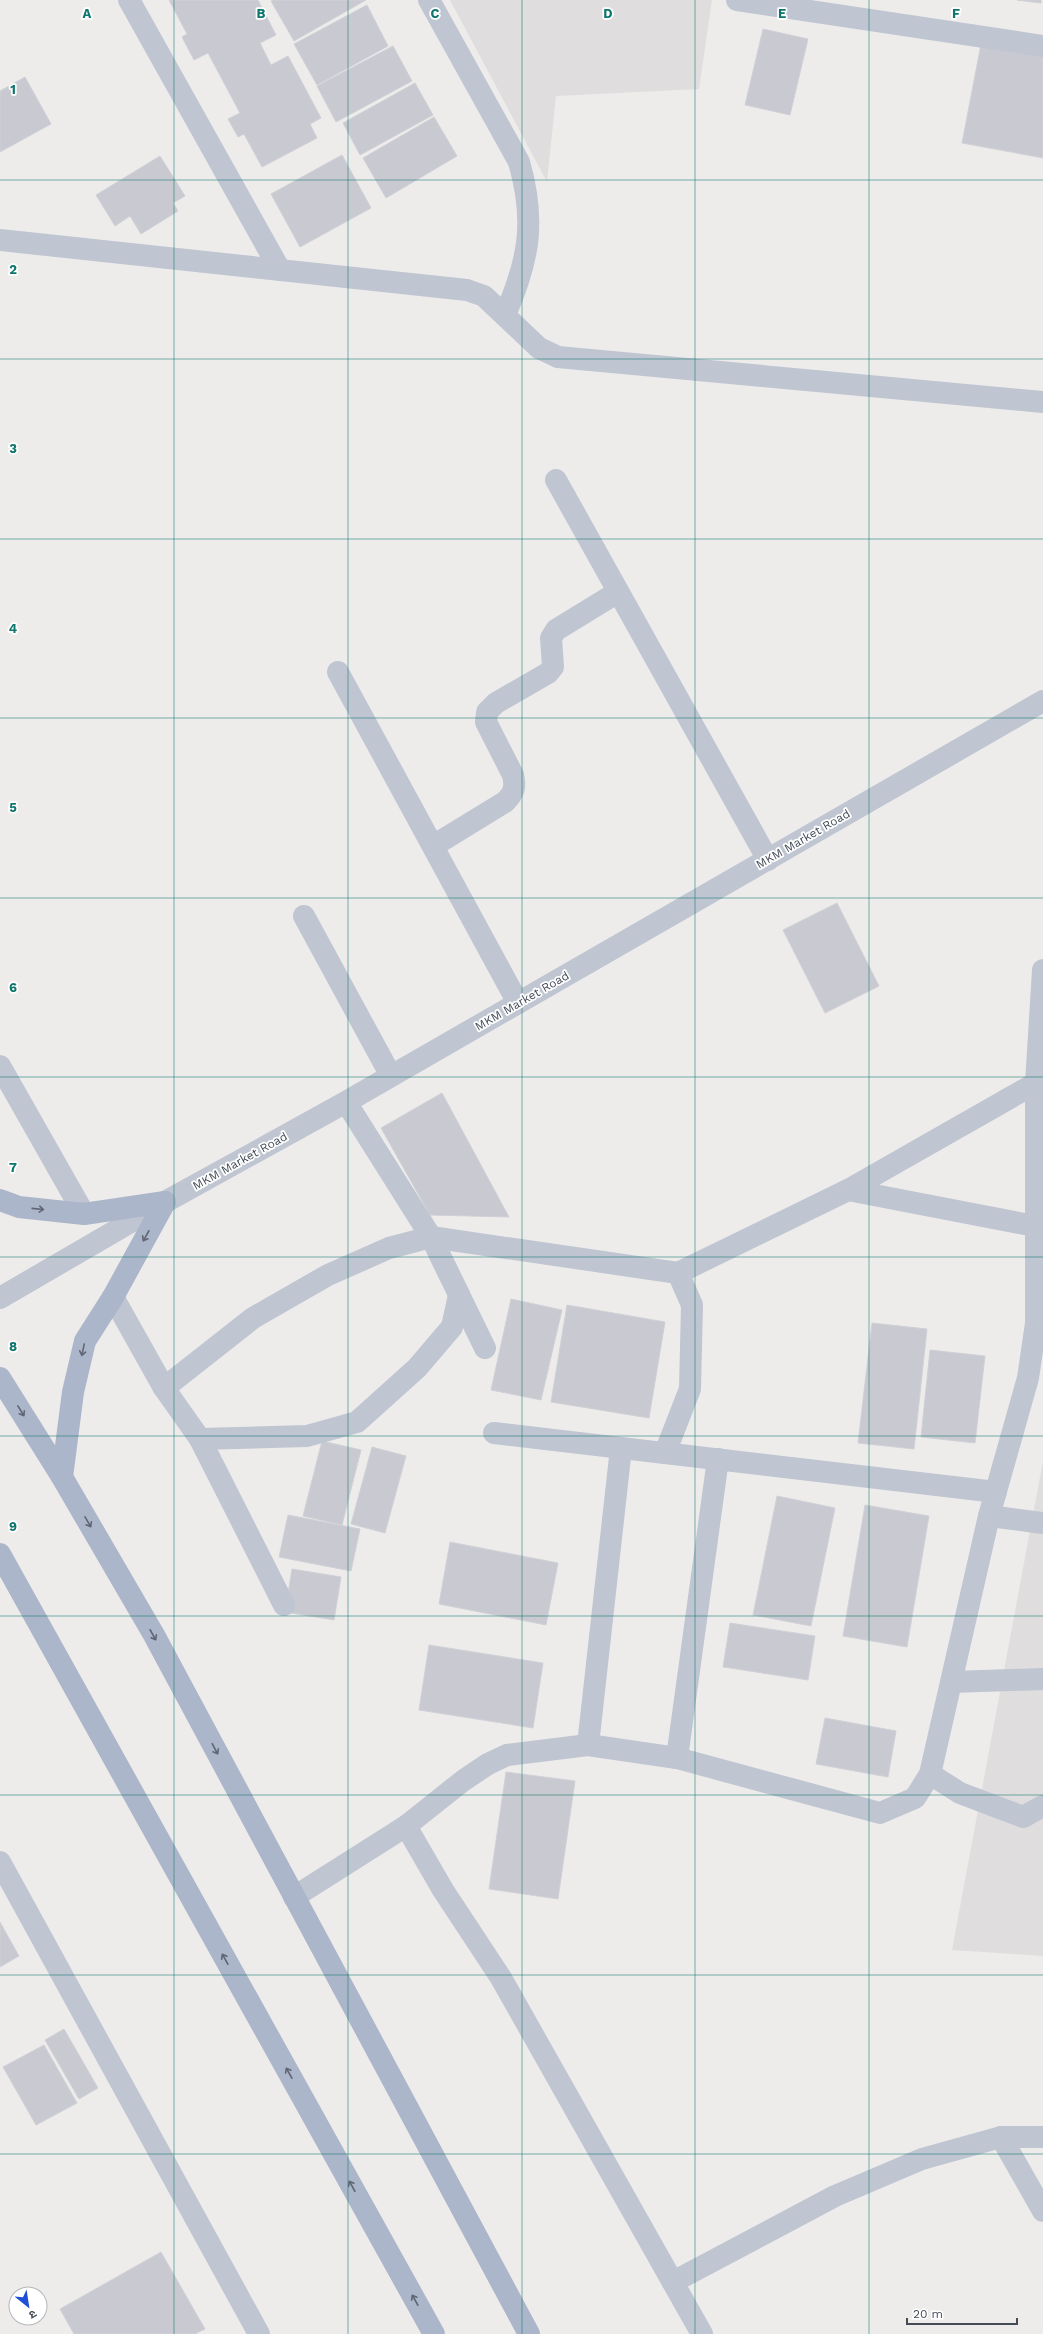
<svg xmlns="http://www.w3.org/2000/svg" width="1043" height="2334" font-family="'Work Sans','Noto Sans Devanagari',sans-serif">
<rect width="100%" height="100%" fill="#eeeceb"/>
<g fill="#dfdddd">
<path d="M 450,0 L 712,0 L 699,89 L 556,96 L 547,182 Z"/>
<path d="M 1043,1461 L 1043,1956 L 952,1950 Z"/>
</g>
<g fill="#c9cad1" stroke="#d0d1d7">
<path d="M 169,0 L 258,0 L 276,35 L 260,43 L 271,65 L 288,56 L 321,118 L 310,124 L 317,138 L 262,167 L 244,134 L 238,137 L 228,119 L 240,113 L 208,53 L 194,60 L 182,37 L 187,34 Z"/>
<path d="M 273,0 L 366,0 L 294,41 L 271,1 Z"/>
<path d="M 1017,0 L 1041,0 L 1041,3 Z"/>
<path d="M 367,5 L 388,46 L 317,85 L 294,44 Z"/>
<path d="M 763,29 L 808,39 L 790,115 L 745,105 Z"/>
<path d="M 982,39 L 1043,51 L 1043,158 L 962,143 Z"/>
<path d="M 393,46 L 412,81 L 336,122 L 317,86 Z"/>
<path d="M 25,77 L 51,124 L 0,152 L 0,91 Z"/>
<path d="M 415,83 L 433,115 L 360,155 L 343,123 Z"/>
<path d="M 434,117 L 457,156 L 386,198 L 363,158 Z"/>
<path d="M 342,155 L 371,208 L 300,247 L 271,194 Z"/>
<path d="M 160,156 L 185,196 L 173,203 L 178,211 L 141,234 L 130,216 L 115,226 L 96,195 Z"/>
<path d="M 837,903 L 879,986 L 825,1013 L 783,930 Z"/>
<path d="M 442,1093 L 509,1217 L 430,1215 L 381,1128 Z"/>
<path d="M 511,1299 L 562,1310 L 541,1400 L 491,1390 Z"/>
<path d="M 567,1305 L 665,1322 L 649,1418 L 551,1402 Z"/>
<path d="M 872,1323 L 927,1329 L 914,1449 L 858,1443 Z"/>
<path d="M 930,1350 L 985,1356 L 975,1443 L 921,1437 Z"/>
<path d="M 322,1441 L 361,1450 L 342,1525 L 303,1516 Z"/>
<path d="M 372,1447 L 406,1456 L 385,1533 L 351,1524 Z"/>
<path d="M 777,1496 L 835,1508 L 811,1626 L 753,1615 Z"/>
<path d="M 865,1505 L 929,1516 L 907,1647 L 843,1636 Z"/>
<path d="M 288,1515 L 360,1529 L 351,1571 L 279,1557 Z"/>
<path d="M 450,1542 L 558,1563 L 546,1625 L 439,1604 Z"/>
<path d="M 292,1569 L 341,1577 L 334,1620 L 285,1612 Z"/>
<path d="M 730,1623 L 815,1636 L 808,1680 L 723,1667 Z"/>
<path d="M 429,1645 L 543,1663 L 533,1728 L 419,1710 Z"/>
<path d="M 825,1718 L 896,1731 L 888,1777 L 816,1764 Z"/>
<path d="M 506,1772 L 575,1781 L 558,1899 L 489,1889 Z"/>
<path d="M 0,1922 L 19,1956 L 0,1967 Z"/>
<path d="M 64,2029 L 98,2088 L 79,2099 L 45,2040 Z"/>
<path d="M 44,2045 L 77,2103 L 36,2125 L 3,2067 Z"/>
<path d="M 161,2252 L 205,2329 L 195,2334 L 74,2334 L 60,2309 Z"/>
</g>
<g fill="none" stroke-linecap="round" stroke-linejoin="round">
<g stroke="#bfc5d1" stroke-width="22">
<path d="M 129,0 L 280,270"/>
<path d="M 429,0 L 519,162 C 536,221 529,260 505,315"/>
<path d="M 737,0 L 1043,46"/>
<path d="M 0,240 L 467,290 L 484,296 L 539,348 L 558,357 L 1043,402"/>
<path d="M 556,480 L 768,860"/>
<path d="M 338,672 L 518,1003"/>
<path d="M 433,846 L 505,802 C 514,793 516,787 513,775 L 486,722 L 487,712 L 496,703 L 548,673 L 553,667 L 551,638 L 556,630 L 618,592"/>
<path d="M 304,916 L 391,1076"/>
<path d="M 0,1066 L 84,1214"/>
<path d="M 346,1102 L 431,1237 L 678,1273 L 848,1190 L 1036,1083"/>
<path d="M 848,1190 L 1035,1226"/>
<path d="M 113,1297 L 164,1388 L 200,1439 L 284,1605"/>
<path d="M 0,1298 L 165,1202 L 346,1102 L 1043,701"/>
<path d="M 164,1388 L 253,1318 L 328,1275 L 389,1248 L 431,1237 L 485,1348"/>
<path d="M 494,1433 L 996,1492"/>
<path d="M 200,1439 L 307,1436 L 357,1422 L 417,1368 L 452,1327 L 459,1295"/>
<path d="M 665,1453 L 690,1389 L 692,1305 L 678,1273"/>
<path d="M 989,1516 L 1043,1523"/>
<path d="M 952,1682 L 1043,1679"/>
<path d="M 588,1745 L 621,1448"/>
<path d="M 677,1758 L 718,1459"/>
<path d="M 930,1774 L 960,1793 L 1023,1817 L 1043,1806"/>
<path d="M 406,1826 L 443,1890 L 501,1978 L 702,2334"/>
<path d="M 0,1862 L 259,2334"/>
<path d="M 294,1897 L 406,1826 L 464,1780 L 488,1764 L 507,1755 L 588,1745 L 677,1758 L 880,1813 L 915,1798 L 930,1774 L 989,1516 L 1028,1378 L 1036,1323 L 1036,1083 L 1043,970"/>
<path d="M 1001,2137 L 1043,2211"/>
<path d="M 673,2282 L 835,2196 L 922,2159 L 1001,2137 L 1043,2137"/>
</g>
<g stroke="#acb6ca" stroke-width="22">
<path d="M 0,1200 L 19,1207 L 84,1214 L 165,1202"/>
<path d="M 0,1378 L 62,1477 L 154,1635 L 529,2334"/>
<path d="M 62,1477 L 73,1392 L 85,1341 L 113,1297 L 165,1202"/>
<path d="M 0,1554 L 434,2334"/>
</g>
</g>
<defs><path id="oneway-shaft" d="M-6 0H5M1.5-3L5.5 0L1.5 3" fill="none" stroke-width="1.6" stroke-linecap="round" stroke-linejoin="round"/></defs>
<g stroke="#5f6674">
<use href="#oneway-shaft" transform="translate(38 1209) rotate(6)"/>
<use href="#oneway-shaft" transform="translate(146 1236) rotate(119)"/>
<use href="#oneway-shaft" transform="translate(83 1350) rotate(102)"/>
<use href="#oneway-shaft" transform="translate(21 1411) rotate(58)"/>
<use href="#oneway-shaft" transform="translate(88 1522) rotate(60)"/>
<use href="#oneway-shaft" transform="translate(153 1635) rotate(61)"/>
<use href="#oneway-shaft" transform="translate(215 1749) rotate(62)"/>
<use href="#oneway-shaft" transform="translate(225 1959) rotate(-119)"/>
<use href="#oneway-shaft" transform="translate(289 2073) rotate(-119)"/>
<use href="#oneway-shaft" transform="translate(352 2186) rotate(-119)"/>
<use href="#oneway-shaft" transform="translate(415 2300) rotate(-119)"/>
</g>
<path fill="none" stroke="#0f766e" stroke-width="1" stroke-opacity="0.55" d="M 174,0 L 174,2334M 348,0 L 348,2334M 522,0 L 522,2334M 695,0 L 695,2334M 869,0 L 869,2334M 0,180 L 1043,180M 0,359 L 1043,359M 0,539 L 1043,539M 0,718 L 1043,718M 0,898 L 1043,898M 0,1077 L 1043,1077M 0,1257 L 1043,1257M 0,1436 L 1043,1436M 0,1616 L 1043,1616M 0,1795 L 1043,1795M 0,1975 L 1043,1975M 0,2154 L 1043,2154"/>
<g text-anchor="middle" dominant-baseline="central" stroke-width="3.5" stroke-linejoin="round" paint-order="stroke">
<g font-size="12" fill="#454c58" stroke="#fff">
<text transform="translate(803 839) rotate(-30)">MKM Market Road</text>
<text transform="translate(522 1001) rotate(-30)">MKM Market Road</text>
<text transform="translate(240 1161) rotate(-29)">MKM Market Road</text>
</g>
</g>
<g font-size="13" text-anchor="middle" font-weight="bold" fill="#0f766e" stroke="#fff" stroke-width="3.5" stroke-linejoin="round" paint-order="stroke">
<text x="87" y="18">A</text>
<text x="261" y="18">B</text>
<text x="435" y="18">C</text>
<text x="608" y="18">D</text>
<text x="782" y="18">E</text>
<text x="956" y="18">F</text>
<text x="13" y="94">1</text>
<text x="13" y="274">2</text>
<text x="13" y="453">3</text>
<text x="13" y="633">4</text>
<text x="13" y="812">5</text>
<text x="13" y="992">6</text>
<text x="13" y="1172">7</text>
<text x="13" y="1351">8</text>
<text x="13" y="1531">9</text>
</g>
<g transform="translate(28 2306) rotate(150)"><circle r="19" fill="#ffffff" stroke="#b5b7bc"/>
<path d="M0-3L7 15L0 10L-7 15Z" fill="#1e51d6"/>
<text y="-6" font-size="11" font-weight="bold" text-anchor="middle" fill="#454c58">उ</text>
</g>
<path d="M907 2318v6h110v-6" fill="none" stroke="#454c58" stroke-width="2"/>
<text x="913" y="2318" font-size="12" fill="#454c58" stroke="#ffffff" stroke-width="3" paint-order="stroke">20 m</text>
</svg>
